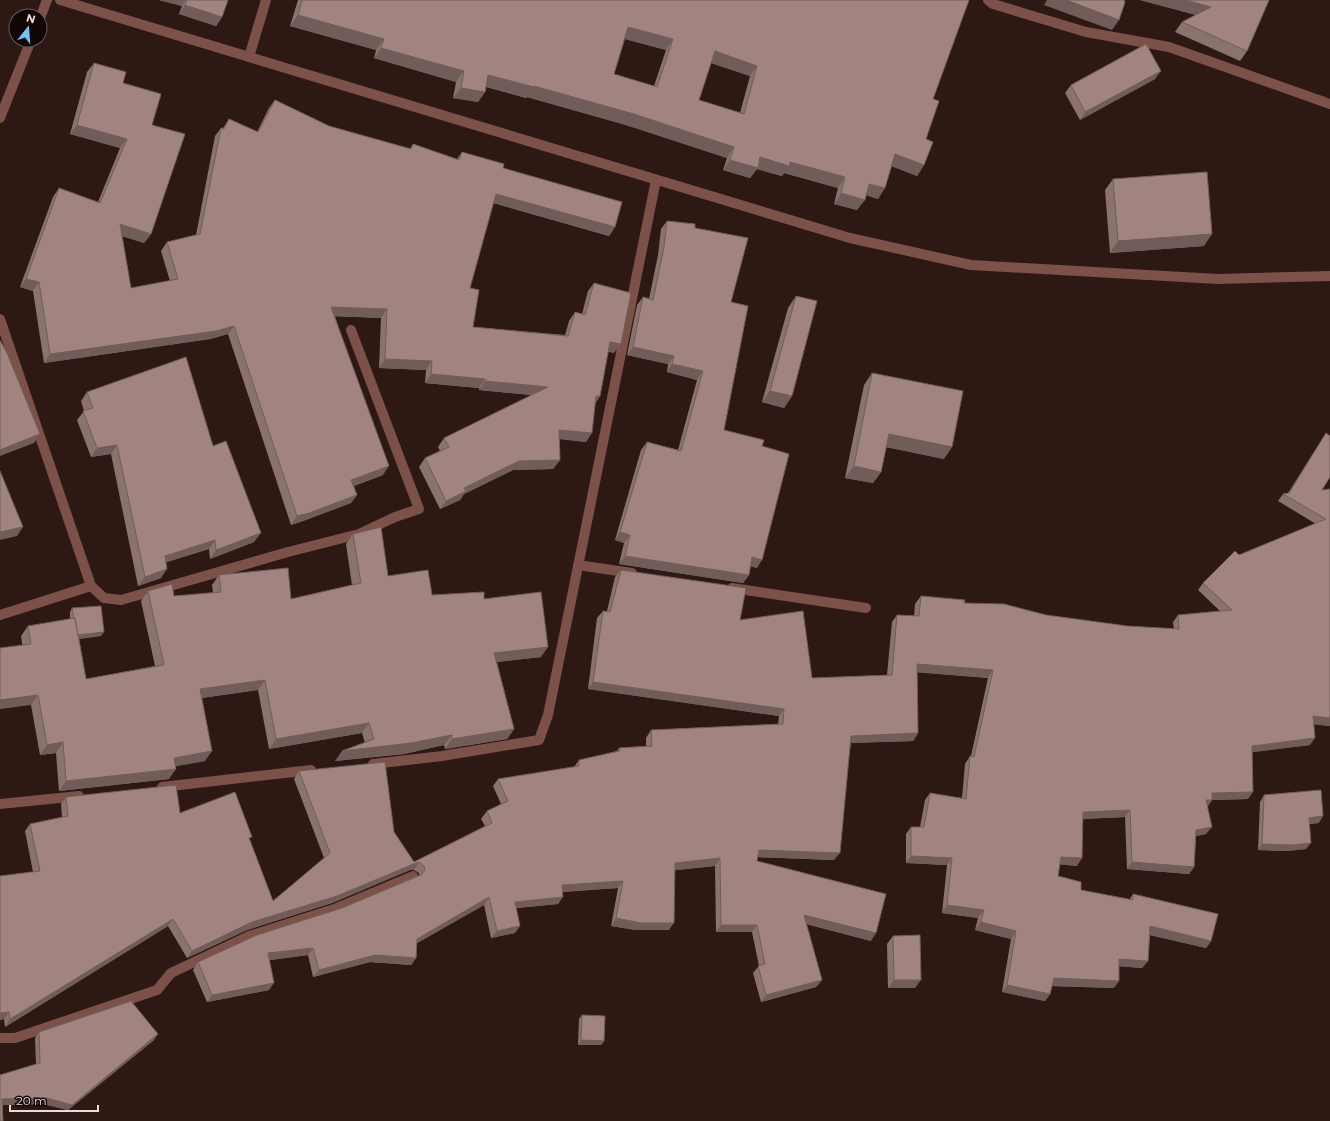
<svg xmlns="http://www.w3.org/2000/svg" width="1330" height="1121" font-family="Montserrat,sans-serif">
<rect width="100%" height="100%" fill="#2e1814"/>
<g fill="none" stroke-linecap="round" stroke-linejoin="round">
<g stroke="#7b514a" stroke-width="10">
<path d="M 60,0 L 850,238 L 971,265 L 1218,279 L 1330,276"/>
<path d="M 988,0 L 993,4 L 1086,32 L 1169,47 L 1330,104"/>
<path d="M 40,18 L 47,0"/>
<path d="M 249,57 L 266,0"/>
<path d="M 0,118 L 31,40"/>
<path d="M 0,319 L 91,586 L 104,598 L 121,600 L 288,552 L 359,534 L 395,517 L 419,509 L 351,330"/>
<path d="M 578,565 L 632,573"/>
<path d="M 732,588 L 866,608"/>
<path d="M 0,615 L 91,586"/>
<path d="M 373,764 L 442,756 L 539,740 L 548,715 L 656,180"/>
<path d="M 162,787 L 311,770"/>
<path d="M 0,804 L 79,796"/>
<path d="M 0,1038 L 15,1038 L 157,990 L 171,973 L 249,936 L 334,909 L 413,876"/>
</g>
</g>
<g fill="#8a726d" fill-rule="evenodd">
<path d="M 159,0 L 228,0 L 222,17 L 216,26 L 179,14 L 182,6 Z"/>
<path d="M 298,0 L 969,0 L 933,99 L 926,139 L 924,165 L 917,176 L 892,166 L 878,199 L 866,195 L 857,210 L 834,204 L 838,188 L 784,173 L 782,176 L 757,169 L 750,178 L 723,170 L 727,158 L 626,125 L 527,97 L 526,98 L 486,87 L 485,92 L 478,102 L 453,98 L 456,82 L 374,58 L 376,50 L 290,26 ZM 625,39 L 666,50 L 654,86 L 614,74 ZM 711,63 L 750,76 L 740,113 L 699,100 Z"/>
<path d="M 1140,0 L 1269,0 L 1247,51 L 1240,61 L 1175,32 L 1182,22 L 1196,15 Z"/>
<path d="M 94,63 L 123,83 L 152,125 L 151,234 L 144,243 L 122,236 L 131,288 L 170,281 L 161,251 L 167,242 L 196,235 L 215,136 L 221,128 L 223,128 L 229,119 L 257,132 L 269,108 L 275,100 L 329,126 L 410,149 L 413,144 L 457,159 L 462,152 L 503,168 L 615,227 L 609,236 L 493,203 L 470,288 L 473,327 L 565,335 L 569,321 L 575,312 L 582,314 L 588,291 L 594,283 L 614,353 L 608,351 L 600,396 L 596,402 L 586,442 L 559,439 L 560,460 L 553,469 L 513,470 L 464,494 L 460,500 L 440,509 L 419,467 L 425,458 L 440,451 L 438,447 L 444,438 L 532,395 L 479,390 L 479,388 L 425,383 L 426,370 L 379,368 L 381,318 L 335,316 L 383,475 L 354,486 L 357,495 L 351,503 L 303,521 L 291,525 L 228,334 L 210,339 L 44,363 L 33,291 L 20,287 L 53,197 L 59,188 L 98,202 L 120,148 L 70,134 L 87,72 Z"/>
<path d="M 1155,79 L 1080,120 L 1065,93 L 1071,85 Z"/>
<path d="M 1113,179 L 1204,246 L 1110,253 L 1105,190 Z"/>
<path d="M 667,221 L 695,228 L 731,302 L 724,430 L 762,446 L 757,568 L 750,566 L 749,575 L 743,583 L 619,564 L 624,543 L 615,540 L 641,450 L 647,442 L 678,450 L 697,380 L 667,372 L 668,364 L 627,355 L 637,305 L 643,297 L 649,299 L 658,255 L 661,229 Z"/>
<path d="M 796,296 L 792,396 L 784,408 L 762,402 L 788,308 Z"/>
<path d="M 872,373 L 944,459 L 886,447 L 881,472 L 873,483 L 845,478 L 864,385 Z"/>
<path d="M 87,392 L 213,446 L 254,542 L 210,559 L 209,549 L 166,562 L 161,578 L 138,586 L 111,454 L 91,457 L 77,420 L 84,411 L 81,401 Z"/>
<path d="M 1326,433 L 1322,490 L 1330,489 L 1330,726 L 1314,724 L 1310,745 L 1252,752 L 1248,799 L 1212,800 L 1208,806 L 1206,834 L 1196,836 L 1194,867 L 1189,874 L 1127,869 L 1125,817 L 1083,819 L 1077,866 L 1059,864 L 1058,876 L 1081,890 L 1129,900 L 1133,894 L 1211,941 L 1206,948 L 1150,935 L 1148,961 L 1142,968 L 1119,966 L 1114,988 L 1052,986 L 1050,994 L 1045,1001 L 1002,992 L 1011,939 L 975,930 L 978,918 L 942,913 L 947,865 L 906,863 L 906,834 L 911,827 L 920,827 L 925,800 L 930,793 L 962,798 L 965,764 L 970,756 L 971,756 L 988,678 L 917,672 L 918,733 L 913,741 L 851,743 L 834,860 L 758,857 L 757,861 L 871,941 L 806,924 L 822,980 L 816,987 L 761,1002 L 753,973 L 759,966 L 752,932 L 716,932 L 715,866 L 675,870 L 669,930 L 636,930 L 611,926 L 618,888 L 563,892 L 558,904 L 516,908 L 515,933 L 491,938 L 484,905 L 417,943 L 416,958 L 411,965 L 370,962 L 313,977 L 308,955 L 270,960 L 269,990 L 207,1002 L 193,970 L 198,962 L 342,908 L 419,875 L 419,873 L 414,870 L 410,870 L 332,903 L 247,930 L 187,958 L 168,926 L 5,1027 L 4,1019 L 0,1020 L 0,876 L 33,872 L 25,831 L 30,824 L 62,817 L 61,804 L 66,797 L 180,813 L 250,840 L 273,901 L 324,858 L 294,779 L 299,771 L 394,832 L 414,862 L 485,826 L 481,819 L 487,811 L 501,804 L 493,786 L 498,779 L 574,767 L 579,760 L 617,751 L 619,748 L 646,746 L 646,738 L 651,730 L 778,724 L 779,716 L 588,689 L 597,618 L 603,611 L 607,611 L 615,577 L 621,570 L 740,620 L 812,678 L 887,675 L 892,622 L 897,615 L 914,616 L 915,604 L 921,596 L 1046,615 L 1127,626 L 1174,629 L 1173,622 L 1178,615 L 1220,611 L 1198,590 L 1203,583 L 1239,555 L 1316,524 L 1278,501 L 1283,494 L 1288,493 Z"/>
<path d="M 353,534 L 388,576 L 432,595 L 484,599 L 541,657 L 497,662 L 514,729 L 507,739 L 445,749 L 444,745 L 404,754 L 335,761 L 365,743 L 362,733 L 269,749 L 258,690 L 202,698 L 205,761 L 175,766 L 169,779 L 59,791 L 56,753 L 40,755 L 31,705 L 21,636 L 28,626 L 70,619 L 70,612 L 72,608 L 101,636 L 79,639 L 86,679 L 155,666 L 141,601 L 148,591 L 174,596 L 213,593 L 212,585 L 219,575 L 291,599 L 352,585 L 346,544 Z"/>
<path d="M 1264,795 L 1319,823 L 1309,824 L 1306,849 L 1287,851 L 1258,850 L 1260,802 Z"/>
<path d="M 893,936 L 915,988 L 888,988 L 887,944 Z"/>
<path d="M 582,1015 L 604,1041 L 601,1045 L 578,1045 L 579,1019 Z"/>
<path d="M 39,1032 L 154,1040 L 68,1110 L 43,1104 L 2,1105 L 0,1075 L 36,1064 L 35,1038 Z"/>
</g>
<g fill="#715c59">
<path d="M 159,0 L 186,0 L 182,6 Z"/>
<path d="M 1047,0 L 1066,0 L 1119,20 L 1112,30 L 1044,5 Z"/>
<path d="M 1140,0 L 1186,0 L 1211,7 L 1204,17 Z"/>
<path d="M 185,5 L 222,17 L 216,26 L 179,14 Z"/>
<path d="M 298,15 L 384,39 L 376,50 L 290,26 Z"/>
<path d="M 628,27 L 673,39 L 666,50 L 621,38 Z"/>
<path d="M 381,48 L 464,71 L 456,82 L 374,58 Z"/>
<path d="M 715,51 L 757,66 L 750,76 L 708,62 Z"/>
<path d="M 1161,71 L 1155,79 L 1080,120 L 1085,112 Z"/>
<path d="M 488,75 L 534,86 L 634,114 L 734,147 L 727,158 L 626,125 L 527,97 L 526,98 L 481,85 Z"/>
<path d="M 461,88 L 485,92 L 478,102 L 453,98 Z"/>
<path d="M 77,125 L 127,139 L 120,148 L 70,134 Z"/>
<path d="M 895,154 L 924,165 L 917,176 L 888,165 Z"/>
<path d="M 760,157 L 790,162 L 845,177 L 838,188 L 784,173 L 782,176 L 757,169 L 750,178 L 723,170 L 730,160 Z"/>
<path d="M 869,184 L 885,188 L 878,199 L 862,194 Z"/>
<path d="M 841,193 L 865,200 L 857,210 L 834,204 Z"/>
<path d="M 496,194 L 615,227 L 609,236 L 490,202 Z"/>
<path d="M 120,224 L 151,234 L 144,243 L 114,233 Z"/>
<path d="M 1212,234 L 1204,246 L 1110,253 L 1118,241 Z"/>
<path d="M 26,279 L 39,282 L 33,291 L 20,287 Z"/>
<path d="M 331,307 L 387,309 L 381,318 L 325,316 Z"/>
<path d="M 234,326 L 228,334 L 210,339 L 44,363 L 50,354 Z"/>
<path d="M 610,342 L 621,344 L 614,353 L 604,351 Z"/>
<path d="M 633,347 L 674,356 L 668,364 L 627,355 Z"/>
<path d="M 385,359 L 432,361 L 426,370 L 379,368 Z"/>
<path d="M 672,364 L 703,371 L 697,380 L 667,372 Z"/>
<path d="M 431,374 L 485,379 L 479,388 L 425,383 Z"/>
<path d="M 485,381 L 548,387 L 542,396 L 479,390 Z"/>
<path d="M 770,391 L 792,396 L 784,408 L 762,402 Z"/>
<path d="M 596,396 L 600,396 L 594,405 Z"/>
<path d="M 559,430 L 592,433 L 586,442 L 553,438 Z"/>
<path d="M 40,434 L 34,443 L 0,456 L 0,450 Z"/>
<path d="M 889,434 L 952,447 L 944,459 L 881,446 Z"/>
<path d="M 117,445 L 111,454 L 91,457 L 97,448 Z"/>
<path d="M 560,460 L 553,469 L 513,470 L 464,494 L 460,500 L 440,509 L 446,501 L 464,488 L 519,461 Z"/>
<path d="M 389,466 L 383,475 L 345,489 L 351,480 Z"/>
<path d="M 854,466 L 881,472 L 873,483 L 845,478 Z"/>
<path d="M 357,495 L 351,503 L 303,521 L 291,525 L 297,516 Z"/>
<path d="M 23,527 L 17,536 L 0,540 L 0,532 Z"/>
<path d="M 620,532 L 630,535 L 624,543 L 615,540 Z"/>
<path d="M 261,533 L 254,542 L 210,559 L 216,550 Z"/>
<path d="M 215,540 L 209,549 L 158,565 L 165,556 Z"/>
<path d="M 625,556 L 749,575 L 743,583 L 619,564 Z"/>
<path d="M 752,557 L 762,560 L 757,568 L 746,565 Z"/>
<path d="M 167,569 L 161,578 L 138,586 L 145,577 Z"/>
<path d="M 104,632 L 101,636 L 73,639 L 75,635 Z"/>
<path d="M 548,647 L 541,657 L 487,663 L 494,653 Z"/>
<path d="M 917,664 L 993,670 L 988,678 L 912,672 Z"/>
<path d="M 265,680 L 258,690 L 193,699 L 200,689 Z"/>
<path d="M 593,682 L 784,709 L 779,716 L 588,689 Z"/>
<path d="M 38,695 L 31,705 L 0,709 L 0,700 Z"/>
<path d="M 1313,716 L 1330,718 L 1330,726 L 1307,724 Z"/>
<path d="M 369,723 L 362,733 L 269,749 L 276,739 Z"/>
<path d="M 514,729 L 507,739 L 445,749 L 452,739 Z"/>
<path d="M 918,733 L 913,741 L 846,743 L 851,736 Z"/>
<path d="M 452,735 L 444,745 L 404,754 L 335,761 L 342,751 Z"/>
<path d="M 1315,738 L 1310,745 L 1247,753 L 1252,746 Z"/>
<path d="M 63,742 L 56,753 L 40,755 L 47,745 Z"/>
<path d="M 212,751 L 205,761 L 167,768 L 174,758 Z"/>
<path d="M 176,769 L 169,779 L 59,791 L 66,781 Z"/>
<path d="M 1253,792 L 1248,799 L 1212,800 L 1207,807 L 1201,807 L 1212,793 Z"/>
<path d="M 1130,810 L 1125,817 L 1078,819 L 1083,812 Z"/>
<path d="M 1323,816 L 1319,823 L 1304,824 L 1309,818 Z"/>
<path d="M 1212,827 L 1206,834 L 1191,837 L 1196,830 Z"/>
<path d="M 1311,843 L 1306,849 L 1287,851 L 1258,850 L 1262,844 Z"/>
<path d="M 759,850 L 840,853 L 834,860 L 753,857 Z"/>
<path d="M 911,856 L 952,858 L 947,865 L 906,863 Z"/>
<path d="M 1061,857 L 1082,858 L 1077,866 L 1056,864 Z"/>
<path d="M 720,858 L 715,866 L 669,871 L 675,863 Z"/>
<path d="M 419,862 L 414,870 L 410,870 L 332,903 L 247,930 L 187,958 L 192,951 L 252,922 L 416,863 Z"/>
<path d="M 1132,862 L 1194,867 L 1189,874 L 1127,869 Z"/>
<path d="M 623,881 L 618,888 L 557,892 L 562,885 Z"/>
<path d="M 489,897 L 484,905 L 412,946 L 417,939 Z"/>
<path d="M 563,897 L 558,904 L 509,909 L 515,902 Z"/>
<path d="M 947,905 L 984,910 L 978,918 L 942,913 Z"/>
<path d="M 804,915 L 876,933 L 871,941 L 799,922 Z"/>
<path d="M 616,918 L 674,923 L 669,930 L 636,930 L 611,926 Z"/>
<path d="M 173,919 L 168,926 L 5,1027 L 10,1019 Z"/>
<path d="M 981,922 L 1016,931 L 1011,939 L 975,930 Z"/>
<path d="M 721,925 L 757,925 L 752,932 L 716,932 Z"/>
<path d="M 520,926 L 515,933 L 491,938 L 497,931 Z"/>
<path d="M 1150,926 L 1211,941 L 1206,948 L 1145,934 Z"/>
<path d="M 313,948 L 308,955 L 263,961 L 268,953 Z"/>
<path d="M 375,955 L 416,958 L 411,965 L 370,962 L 313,977 L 319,970 Z"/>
<path d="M 1119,959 L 1148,961 L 1142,968 L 1114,966 Z"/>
<path d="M 1054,978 L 1119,981 L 1114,988 L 1048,986 Z"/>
<path d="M 822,980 L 816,987 L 761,1002 L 766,995 Z"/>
<path d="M 894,980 L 921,980 L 915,988 L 888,988 Z"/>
<path d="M 274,983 L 269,990 L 207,1002 L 212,995 Z"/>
<path d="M 1007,985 L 1050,994 L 1045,1001 L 1002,992 Z"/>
<path d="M 9,1012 L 4,1019 L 0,1020 L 0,1013 Z"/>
<path d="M 158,1034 L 154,1040 L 68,1110 L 43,1104 L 0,1105 L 2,1099 Z"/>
<path d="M 581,1040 L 604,1041 L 601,1045 L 578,1045 Z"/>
</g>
<g fill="#a1847f" stroke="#715c59" fill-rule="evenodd">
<path d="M 187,0 L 228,0 L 222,17 L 185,5 Z"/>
<path d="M 302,0 L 969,0 L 933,99 L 939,101 L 926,139 L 933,142 L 924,165 L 895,154 L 885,188 L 869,184 L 865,200 L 841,193 L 845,177 L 790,162 L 789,166 L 760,157 L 758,168 L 730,160 L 734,147 L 634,114 L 534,86 L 534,87 L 488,75 L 485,92 L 461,88 L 464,71 L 381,48 L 384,39 L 298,15 ZM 628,27 L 673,39 L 657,87 L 614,74 ZM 715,51 L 757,66 L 744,114 L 699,100 Z"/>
<path d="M 1066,0 L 1124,0 L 1125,2 L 1119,20 Z"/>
<path d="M 1186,0 L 1269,0 L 1247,51 L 1182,22 L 1211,7 Z"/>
<path d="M 1146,44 L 1161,71 L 1085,112 L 1071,85 Z"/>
<path d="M 94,63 L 126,72 L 123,83 L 161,94 L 152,125 L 185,134 L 151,234 L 120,224 L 131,288 L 178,279 L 167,242 L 200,234 L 221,128 L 224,129 L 229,119 L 258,132 L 275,100 L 329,126 L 411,149 L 413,144 L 459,160 L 462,152 L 504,164 L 503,168 L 622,202 L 615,227 L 496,194 L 470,288 L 479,290 L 473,327 L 568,336 L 575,312 L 585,315 L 594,283 L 631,293 L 621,344 L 610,342 L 600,396 L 596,396 L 592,433 L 559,430 L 560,460 L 519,461 L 464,488 L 466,491 L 446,501 L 425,458 L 449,447 L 444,438 L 548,387 L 485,381 L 485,379 L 431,374 L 432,361 L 385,359 L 387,309 L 331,307 L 389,466 L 351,480 L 357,495 L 309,513 L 297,516 L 234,326 L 216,331 L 50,354 L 39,282 L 26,279 L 59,188 L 100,203 L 127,139 L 77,125 Z"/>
<path d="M 1207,172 L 1212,234 L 1118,241 L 1113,179 Z"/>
<path d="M 667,221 L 695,224 L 695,228 L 748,238 L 731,302 L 748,306 L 724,430 L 764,440 L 762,446 L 789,454 L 762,560 L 752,557 L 749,575 L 625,556 L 630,535 L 620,532 L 647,442 L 681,451 L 703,371 L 672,364 L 674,356 L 633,347 L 643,297 L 653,300 L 664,247 Z"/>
<path d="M 796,296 L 817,301 L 792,396 L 770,391 Z"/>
<path d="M 0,340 L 7,353 L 40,434 L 0,450 Z"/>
<path d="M 186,357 L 213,446 L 226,441 L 261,533 L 216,550 L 215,540 L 165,556 L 167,569 L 145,577 L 117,445 L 97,448 L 83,411 L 93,408 L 87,392 Z"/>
<path d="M 872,373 L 963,391 L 952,447 L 889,434 L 881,472 L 854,466 Z"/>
<path d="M 1326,433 L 1330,436 L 1330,477 L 1322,490 L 1330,489 L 1330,718 L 1313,716 L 1315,738 L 1252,746 L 1253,792 L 1212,793 L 1212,800 L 1206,800 L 1212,827 L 1196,830 L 1194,867 L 1132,862 L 1130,810 L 1083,812 L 1082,858 L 1061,857 L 1058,876 L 1081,882 L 1081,890 L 1133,900 L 1133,894 L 1218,914 L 1211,941 L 1150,926 L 1148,961 L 1119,959 L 1119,981 L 1054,978 L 1050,994 L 1007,985 L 1016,931 L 981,922 L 984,910 L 947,905 L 952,858 L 911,856 L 911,827 L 924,827 L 930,793 L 966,799 L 970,756 L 974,757 L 993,670 L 917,664 L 918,733 L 851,736 L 840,853 L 759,850 L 757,861 L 886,894 L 876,933 L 804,915 L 822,980 L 766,995 L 758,966 L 765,964 L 757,925 L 721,925 L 720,858 L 675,863 L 674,923 L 641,923 L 616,918 L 623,881 L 562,885 L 563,897 L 515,902 L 520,926 L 497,931 L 489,897 L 417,939 L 416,958 L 375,955 L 319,970 L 313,948 L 268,953 L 274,983 L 212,995 L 198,962 L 257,935 L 342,908 L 421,875 L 425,870 L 424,866 L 419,862 L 416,863 L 337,896 L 252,922 L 192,951 L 173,919 L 10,1019 L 9,1012 L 0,1013 L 0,876 L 40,871 L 30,824 L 68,816 L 66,797 L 176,785 L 180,813 L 235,792 L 252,837 L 249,838 L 273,901 L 330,853 L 299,771 L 385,762 L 394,832 L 414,862 L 492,823 L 487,811 L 508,801 L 498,779 L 579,766 L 579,760 L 620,751 L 619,748 L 652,746 L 651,730 L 783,724 L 784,709 L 593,682 L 603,611 L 610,612 L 621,570 L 746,588 L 740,620 L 803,611 L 812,678 L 892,675 L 897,615 L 919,616 L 921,596 L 965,600 L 964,603 L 1004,604 L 1046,615 L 1127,626 L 1179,629 L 1178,615 L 1232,610 L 1203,583 L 1235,551 L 1239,555 L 1326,519 L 1283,494 L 1289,493 Z"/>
<path d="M 0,471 L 23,527 L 0,532 Z"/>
<path d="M 381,527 L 388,576 L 428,570 L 432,595 L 484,592 L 484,599 L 541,592 L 548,647 L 494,653 L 514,729 L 452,739 L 452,735 L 411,743 L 342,751 L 374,739 L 369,723 L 276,739 L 265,680 L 200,689 L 212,751 L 174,758 L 176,769 L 66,781 L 63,742 L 47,745 L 38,695 L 0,700 L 0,648 L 31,644 L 28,626 L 75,618 L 86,679 L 164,665 L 148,591 L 172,584 L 174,596 L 221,592 L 219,575 L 288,568 L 291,599 L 361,583 L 353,534 Z"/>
<path d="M 101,606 L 104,632 L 78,635 L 75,618 L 74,618 L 72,608 Z"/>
<path d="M 1321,790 L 1323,816 L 1309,818 L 1311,843 L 1292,845 L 1262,844 L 1264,795 Z"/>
<path d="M 920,935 L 921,980 L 894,980 L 893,936 Z"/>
<path d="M 131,1001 L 158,1034 L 72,1105 L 47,1098 L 2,1099 L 3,1121 L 0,1121 L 0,1075 L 40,1063 L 39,1032 Z"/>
<path d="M 582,1015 L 605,1016 L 604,1041 L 581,1040 Z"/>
</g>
<g transform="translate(28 28) rotate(17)"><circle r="19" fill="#0f0605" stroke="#675b59"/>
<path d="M0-3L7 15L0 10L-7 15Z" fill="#73c1f5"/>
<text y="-6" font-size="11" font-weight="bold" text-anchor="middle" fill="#ebdbd8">N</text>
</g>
<path d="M10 1105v6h88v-6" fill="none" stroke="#ebdbd8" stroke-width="2"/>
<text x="16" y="1105" font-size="12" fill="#ebdbd8" stroke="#0f0605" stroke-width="3" paint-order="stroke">20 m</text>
</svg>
